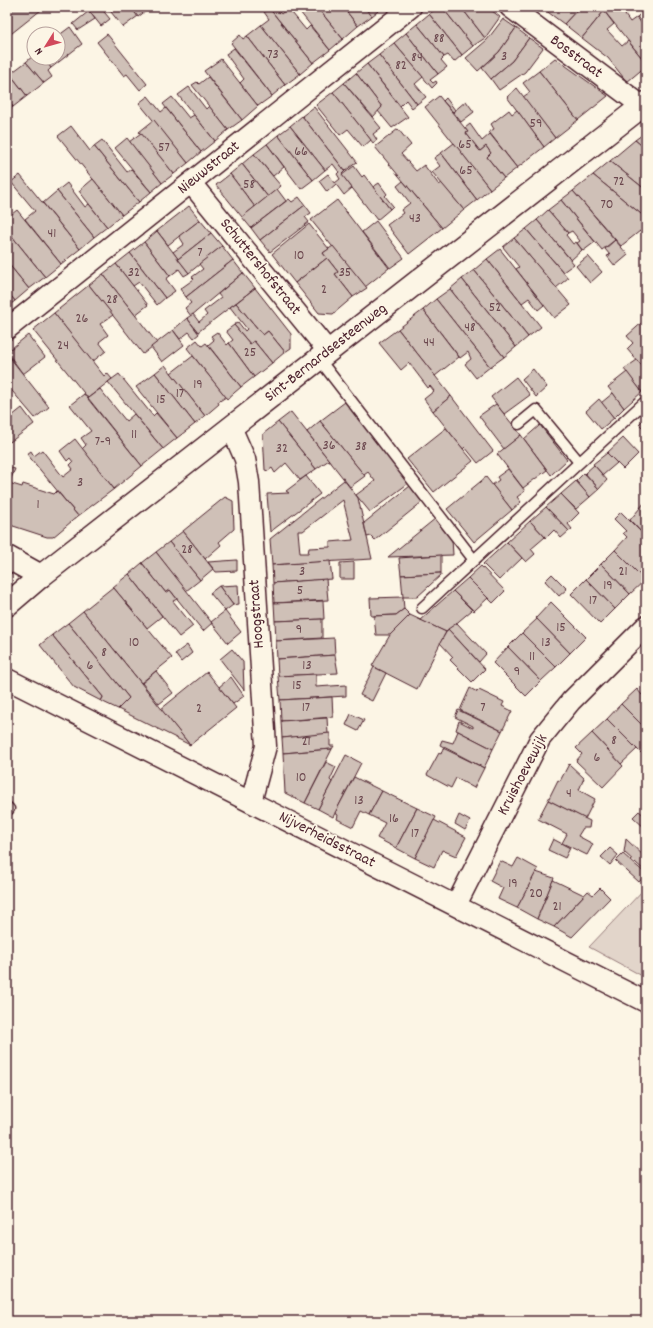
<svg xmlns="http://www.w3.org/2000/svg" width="653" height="1328" font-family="Dekko,sans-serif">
<rect width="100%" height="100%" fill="#fcf5e5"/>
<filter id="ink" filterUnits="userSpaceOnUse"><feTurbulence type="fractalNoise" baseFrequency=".025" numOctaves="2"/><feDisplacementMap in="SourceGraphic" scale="8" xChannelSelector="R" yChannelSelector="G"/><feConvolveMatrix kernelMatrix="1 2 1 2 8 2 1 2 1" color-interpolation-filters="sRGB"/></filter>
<g filter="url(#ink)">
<path fill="#e2d5ca" stroke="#967a7a" d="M 646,887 L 646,978 L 589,947 Z"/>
<g fill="#cfc0b7" stroke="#4a1f2b" fill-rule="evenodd">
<path d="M 7,7 L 39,7 L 41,10 L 7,37 Z"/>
<path d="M 95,7 L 100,7 L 110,19 L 101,26 L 89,11 Z"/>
<path d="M 107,7 L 131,7 L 138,16 L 123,27 Z"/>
<path d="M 131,7 L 151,7 L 138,17 Z"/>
<path d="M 275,7 L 281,14 L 288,8 L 306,30 L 310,26 L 330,50 L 313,63 L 269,8 Z"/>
<path d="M 296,7 L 317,7 L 343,39 L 330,50 Z"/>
<path d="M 317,7 L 343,7 L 358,26 L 343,39 Z"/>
<path d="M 343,7 L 364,7 L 372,16 L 358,26 Z"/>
<path d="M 364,7 L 383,7 L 372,16 Z"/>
<path d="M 439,7 L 442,7 L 473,46 L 462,55 L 429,14 Z"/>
<path d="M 442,7 L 461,7 L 485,38 L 473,46 Z"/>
<path d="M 461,7 L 487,7 L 500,17 L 485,38 Z"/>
<path d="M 541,7 L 580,7 L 564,24 Z"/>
<path d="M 580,7 L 601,7 L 604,11 L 582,38 L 564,24 Z"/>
<path d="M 601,7 L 624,7 L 629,12 L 625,15 L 630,22 L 637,17 L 646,29 L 646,63 Z"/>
<path d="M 641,7 L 646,7 L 646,29 L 637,17 L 644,11 Z"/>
<path d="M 269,8 L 313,63 L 300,74 L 261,25 L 269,19 L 264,12 Z"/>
<path d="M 89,11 L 95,19 L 78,30 L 73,24 Z"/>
<path d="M 604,11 L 614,24 L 607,30 L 622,46 L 628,41 L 646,63 L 646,66 L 627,82 L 608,58 L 582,38 Z"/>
<path d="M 429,14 L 462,55 L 454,62 L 448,55 L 444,57 L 417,24 Z"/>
<path d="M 503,19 L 516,28 L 499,52 L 478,71 L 466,58 L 487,40 Z"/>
<path d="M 417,24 L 444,57 L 441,60 L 447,67 L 438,74 L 406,33 Z"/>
<path d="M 261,25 L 300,74 L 285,85 L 247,36 Z"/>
<path d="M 70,27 L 82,44 L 51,68 L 43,58 L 58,58 L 58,36 Z"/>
<path d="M 516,28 L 529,38 L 512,61 L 491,79 L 482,68 L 499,52 Z"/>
<path d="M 406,33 L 438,74 L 430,80 L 433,83 L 436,81 L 437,83 L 432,88 L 394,43 Z"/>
<path d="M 107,34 L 147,84 L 140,90 L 127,74 L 124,76 L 97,42 Z"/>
<path d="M 240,35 L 243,39 L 247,36 L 285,85 L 272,96 L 231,43 Z"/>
<path d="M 529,38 L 543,48 L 525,72 L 499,90 L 491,79 L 512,61 Z"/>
<path d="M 394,43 L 423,77 L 415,84 L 426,97 L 417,104 L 379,55 Z"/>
<path d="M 234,48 L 272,96 L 258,106 L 240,83 L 244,79 L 226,54 Z"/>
<path d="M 34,55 L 34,58 L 43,58 L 51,68 L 48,71 L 52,77 L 44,83 L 26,62 Z"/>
<path d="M 379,55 L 417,104 L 412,108 L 406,100 L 400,106 L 367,64 Z"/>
<path d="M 555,58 L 608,96 L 578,120 L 539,71 Z"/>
<path d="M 221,59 L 258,106 L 242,120 L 204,71 Z"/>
<path d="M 26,62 L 44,83 L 27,96 L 10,74 Z"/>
<path d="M 367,64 L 408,117 L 392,128 L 378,111 L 382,107 L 356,73 Z"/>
<path d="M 539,71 L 578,120 L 555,138 L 523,97 L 530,92 L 523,83 Z"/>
<path d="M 356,73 L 382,107 L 373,117 L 344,83 Z"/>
<path d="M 10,74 L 27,96 L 13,107 L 7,99 L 7,77 Z"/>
<path d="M 208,77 L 242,120 L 228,130 L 192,85 L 197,82 L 199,84 Z"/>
<path d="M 344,83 L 381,128 L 373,134 L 377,140 L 373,143 L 333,92 Z"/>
<path d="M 189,87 L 206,109 L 209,106 L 228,130 L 215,141 L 178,95 Z"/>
<path d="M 517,88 L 555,138 L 544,147 L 507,97 Z"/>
<path d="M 333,92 L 371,140 L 363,147 L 348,129 L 340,135 L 316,105 Z"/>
<path d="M 148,96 L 161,112 L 166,108 L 201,152 L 188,163 L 139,103 Z"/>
<path d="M 439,96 L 468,132 L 466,133 L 480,151 L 486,146 L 491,153 L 487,157 L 504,178 L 490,189 L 425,107 Z"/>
<path d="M 172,97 L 189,118 L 194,115 L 215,141 L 201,152 L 163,104 Z"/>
<path d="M 446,98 L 455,110 L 453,112 L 443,101 Z"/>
<path d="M 7,99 L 13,107 L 7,112 Z"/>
<path d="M 466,101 L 474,112 L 461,122 L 453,112 Z"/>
<path d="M 314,107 L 357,162 L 345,171 L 302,116 Z"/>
<path d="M 509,110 L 512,114 L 517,110 L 544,147 L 517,168 L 489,132 L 494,129 L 491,124 Z"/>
<path d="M 302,116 L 345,171 L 342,174 L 352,188 L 344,195 L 335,183 L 340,179 L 337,174 L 339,172 L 333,164 L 325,170 L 290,126 Z"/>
<path d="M 154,120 L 188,163 L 174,174 L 139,132 Z"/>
<path d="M 470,124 L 482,141 L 490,134 L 517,168 L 504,178 L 487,157 L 491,153 L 486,146 L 480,151 L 466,133 L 468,132 L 465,128 Z"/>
<path d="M 71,126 L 90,151 L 94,146 L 139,202 L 122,215 L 58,136 Z"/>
<path d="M 290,126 L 325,170 L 313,180 L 278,135 Z"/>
<path d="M 398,129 L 411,145 L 401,154 L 416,171 L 424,165 L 439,185 L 442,183 L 464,210 L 442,228 L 375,147 Z"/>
<path d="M 646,132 L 646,149 L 635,140 Z"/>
<path d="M 141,133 L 174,174 L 162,183 L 129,142 Z"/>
<path d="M 278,135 L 313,180 L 301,189 L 267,144 Z"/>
<path d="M 127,138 L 162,183 L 151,192 L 115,148 Z"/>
<path d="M 102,140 L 127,172 L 131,169 L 151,192 L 139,202 L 94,146 Z"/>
<path d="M 635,140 L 646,149 L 646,190 L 610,161 Z"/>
<path d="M 454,143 L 490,189 L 477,200 L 441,153 Z"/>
<path d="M 267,144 L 284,167 L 273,176 L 254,154 Z"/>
<path d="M 441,153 L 477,200 L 464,210 L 432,172 L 440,166 L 434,158 Z"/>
<path d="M 254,154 L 281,186 L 268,197 L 242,164 Z"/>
<path d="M 610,161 L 646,190 L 646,218 L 593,175 Z"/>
<path d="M 242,164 L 268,197 L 255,207 L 230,174 Z"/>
<path d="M 354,166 L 362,177 L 364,175 L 390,209 L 377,220 L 342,175 Z"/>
<path d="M 230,174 L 255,207 L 242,217 L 216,185 Z"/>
<path d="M 328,174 L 336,184 L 327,192 L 319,181 Z"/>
<path d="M 20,175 L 80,249 L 61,264 L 25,219 L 35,211 L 11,182 Z"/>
<path d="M 593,175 L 646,218 L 646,238 L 640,231 L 621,246 L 573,191 Z"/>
<path d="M 93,179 L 122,215 L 107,227 L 79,191 Z"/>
<path d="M 403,181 L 442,228 L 409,254 L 387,225 L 403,213 L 401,210 L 410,203 L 397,186 Z"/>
<path d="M 67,183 L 85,207 L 89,204 L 107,227 L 94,237 L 57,191 Z"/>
<path d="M 379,183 L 387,194 L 385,196 L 393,206 L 390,209 L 373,187 Z"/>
<path d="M 277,189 L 286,201 L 251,228 L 242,217 Z"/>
<path d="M 57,191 L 94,237 L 80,249 L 43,203 Z"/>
<path d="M 573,191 L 615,240 L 602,250 L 561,200 Z"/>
<path d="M 299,197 L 305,205 L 260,240 L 251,228 L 289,199 L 292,202 Z"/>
<path d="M 337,200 L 389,268 L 365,287 L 311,220 Z"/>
<path d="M 561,200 L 595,242 L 583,251 L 577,243 L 580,241 L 572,231 L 568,233 L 548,210 Z"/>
<path d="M 305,205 L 311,213 L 305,217 L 309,222 L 270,252 L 260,240 Z"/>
<path d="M 189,206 L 200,220 L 168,245 L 157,231 Z"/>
<path d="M 17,210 L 61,264 L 45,277 L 7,230 L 7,218 Z"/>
<path d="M 548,210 L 568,233 L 566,235 L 573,244 L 576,242 L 582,250 L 571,260 L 537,220 Z"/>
<path d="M 200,220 L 211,233 L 178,259 L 173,252 L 184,244 L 179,236 Z"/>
<path d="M 537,220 L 574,264 L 563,272 L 526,229 Z"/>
<path d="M 376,221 L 404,258 L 390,268 L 362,232 Z"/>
<path d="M 309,224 L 329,249 L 323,253 L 327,258 L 295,283 L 272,254 Z"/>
<path d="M 526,229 L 568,278 L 556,288 L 514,238 Z"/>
<path d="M 157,231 L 189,273 L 184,276 L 179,269 L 170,276 L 144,242 Z"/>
<path d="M 211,233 L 222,246 L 189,273 L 178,259 Z"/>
<path d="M 11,235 L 45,277 L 29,289 L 7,262 L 7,239 Z"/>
<path d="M 514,238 L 571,305 L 554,318 L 516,269 L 519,267 L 503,247 Z"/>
<path d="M 615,240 L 628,255 L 615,266 L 607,256 L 610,255 L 605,249 Z"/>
<path d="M 144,242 L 170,276 L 166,279 L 175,291 L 165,298 L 130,253 Z"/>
<path d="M 222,246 L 233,260 L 186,297 L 180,289 L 194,279 L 192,277 L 203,269 L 199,264 Z"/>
<path d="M 333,246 L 367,288 L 353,297 L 335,274 L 338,272 L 323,253 Z"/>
<path d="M 500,249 L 544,305 L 538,310 L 529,298 L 522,303 L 487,259 Z"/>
<path d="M 130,253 L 165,298 L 157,305 L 139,282 L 133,286 L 116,264 Z"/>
<path d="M 588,256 L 602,272 L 590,283 L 576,266 Z"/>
<path d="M 327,258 L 338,272 L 335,274 L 353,297 L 333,314 L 319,313 L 295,283 Z"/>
<path d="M 487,259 L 541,327 L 528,337 L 474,270 Z"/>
<path d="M 233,260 L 243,273 L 191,316 L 185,308 L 191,303 L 186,297 Z"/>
<path d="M 7,262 L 29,289 L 15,301 L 7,291 Z"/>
<path d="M 116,264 L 148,305 L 135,315 L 103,274 Z"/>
<path d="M 474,270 L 528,337 L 516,347 L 462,279 Z"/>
<path d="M 243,273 L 255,288 L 198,332 L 187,318 L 193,314 L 199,322 L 207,315 L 204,311 L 221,298 L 218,294 Z"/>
<path d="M 103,274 L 157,343 L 143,354 L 89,285 Z"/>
<path d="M 462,279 L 516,347 L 504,357 L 450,289 Z"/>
<path d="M 89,285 L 113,315 L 100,324 L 108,335 L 99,342 L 106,351 L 92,362 L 54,313 Z"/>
<path d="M 255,288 L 291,334 L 291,348 L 285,352 L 268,331 L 263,335 L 236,303 Z"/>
<path d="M 450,289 L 504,357 L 490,367 L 436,299 Z"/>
<path d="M 7,291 L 15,301 L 7,307 Z"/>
<path d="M 436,299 L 490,367 L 476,378 L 465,364 L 471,359 L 468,352 L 460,358 L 423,310 Z"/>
<path d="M 236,303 L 263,335 L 268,331 L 285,352 L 272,363 L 254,341 L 250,344 L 234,325 L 238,322 L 245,331 L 247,329 L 230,307 Z"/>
<path d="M 423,310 L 459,357 L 435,376 L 398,329 Z"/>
<path d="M 54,313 L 104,376 L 107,373 L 112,379 L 88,398 L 33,330 Z"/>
<path d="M 187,318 L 199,334 L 194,338 L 189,332 L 180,339 L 173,330 Z"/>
<path d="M 646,319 L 646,371 L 627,349 L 633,343 L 627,336 Z"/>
<path d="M 234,325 L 250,344 L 254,341 L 272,363 L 254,377 L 229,343 L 233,340 L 226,331 Z"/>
<path d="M 398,329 L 451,396 L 433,411 L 424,399 L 434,391 L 430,386 L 428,388 L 409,363 L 401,370 L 379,343 Z"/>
<path d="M 173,330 L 184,345 L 162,362 L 151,347 Z"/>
<path d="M 217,332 L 227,345 L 229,343 L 254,377 L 241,387 L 208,345 L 214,340 L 211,336 Z"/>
<path d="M 28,335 L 45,357 L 23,374 L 7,352 Z"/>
<path d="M 197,340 L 202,346 L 206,343 L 241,387 L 227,399 L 187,348 Z"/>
<path d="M 7,354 L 49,407 L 35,418 L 7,385 Z"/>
<path d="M 193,356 L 226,397 L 218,402 L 219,404 L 205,416 L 171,373 Z"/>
<path d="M 637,360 L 646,371 L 646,389 L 642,392 L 624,369 Z"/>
<path d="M 165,365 L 205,416 L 195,424 L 155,373 Z"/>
<path d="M 533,369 L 547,387 L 536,397 L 522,379 Z"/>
<path d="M 627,372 L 642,392 L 624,408 L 608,387 Z"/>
<path d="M 155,373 L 195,424 L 177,438 L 136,387 Z"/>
<path d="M 119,374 L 153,416 L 156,413 L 177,438 L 163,449 L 108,382 Z"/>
<path d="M 516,377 L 530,395 L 504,414 L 491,397 Z"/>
<path d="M 100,389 L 126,421 L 134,414 L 163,449 L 142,466 L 88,398 Z"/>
<path d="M 613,393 L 624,408 L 614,418 L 601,403 Z"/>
<path d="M 84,394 L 142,466 L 114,489 L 82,449 L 86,445 L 81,438 L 91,431 L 70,405 Z"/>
<path d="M 451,396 L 493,451 L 478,463 L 465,447 L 463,449 L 433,411 Z"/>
<path d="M 599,399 L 614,418 L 601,429 L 586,411 Z"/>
<path d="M 345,402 L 410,482 L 370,512 L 356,495 L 375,481 L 368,472 L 364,475 L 320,421 Z"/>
<path d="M 496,404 L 521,435 L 504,449 L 479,416 Z"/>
<path d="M 22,408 L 34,424 L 10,442 L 7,438 L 7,420 Z"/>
<path d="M 291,412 L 329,460 L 316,469 L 278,422 Z"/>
<path d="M 646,417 L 646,431 L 639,424 Z"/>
<path d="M 320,421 L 365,476 L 350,487 L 307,432 Z"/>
<path d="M 278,422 L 316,469 L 300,480 L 286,463 L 275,473 L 272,468 L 268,471 L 265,470 L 263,434 Z"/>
<path d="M 540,425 L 567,460 L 551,475 L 524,439 Z"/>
<path d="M 446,428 L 473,461 L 434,492 L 407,459 Z"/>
<path d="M 521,435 L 547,470 L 523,488 L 497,454 Z"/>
<path d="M 623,438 L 638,454 L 623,469 L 607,453 Z"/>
<path d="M 75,439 L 114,489 L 78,516 L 27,454 L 31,451 L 34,456 L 42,450 L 63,477 L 73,469 L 70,465 L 73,462 L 70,458 L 67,461 L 60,451 Z"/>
<path d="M 607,453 L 617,463 L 603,475 L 593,464 Z"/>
<path d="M 594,465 L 607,480 L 599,489 L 585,473 Z"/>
<path d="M 7,467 L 15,469 L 9,483 L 22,487 L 23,484 L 54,494 L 57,491 L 78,516 L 53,537 L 47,537 L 7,524 Z"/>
<path d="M 508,469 L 525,491 L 517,497 L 521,502 L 512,510 L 492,485 L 499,480 L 497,477 Z"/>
<path d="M 584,473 L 599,489 L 590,497 L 576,481 Z"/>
<path d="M 306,476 L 320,494 L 270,532 L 267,494 L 289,493 L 286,491 Z"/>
<path d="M 486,477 L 512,510 L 474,542 L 447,509 Z"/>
<path d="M 344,480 L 358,498 L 372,559 L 272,565 L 270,539 ZM 343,500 L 353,540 L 330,542 L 330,547 L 309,548 L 308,553 L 300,553 L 298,531 L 303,531 Z"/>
<path d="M 576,481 L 590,497 L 576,509 L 561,494 Z"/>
<path d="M 410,486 L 422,502 L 375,540 L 371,536 L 367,537 L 364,523 Z"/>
<path d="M 561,494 L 579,513 L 568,524 L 572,529 L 569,531 L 546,507 Z"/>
<path d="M 225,497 L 233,501 L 234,529 L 219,542 L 221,545 L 205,559 L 183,531 Z"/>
<path d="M 645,502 L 646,504 L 646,537 L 630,520 Z"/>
<path d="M 546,507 L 569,531 L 561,538 L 554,530 L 546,538 L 530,521 Z"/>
<path d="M 621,512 L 646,537 L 646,541 L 642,545 L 646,550 L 645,580 L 615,550 L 627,537 L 623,533 L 626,531 L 614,519 Z"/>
<path d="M 436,518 L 452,539 L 453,555 L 388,557 Z"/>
<path d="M 530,521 L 545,537 L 531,549 L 535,554 L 526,562 L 507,542 Z"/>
<path d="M 183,531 L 213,569 L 200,580 L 169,542 Z"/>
<path d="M 169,542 L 200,580 L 186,591 L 156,552 Z"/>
<path d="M 507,542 L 522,558 L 499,580 L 483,564 Z"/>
<path d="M 615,550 L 645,580 L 630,594 L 601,564 Z"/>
<path d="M 156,552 L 212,623 L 203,631 L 170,590 L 166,593 L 142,563 Z"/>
<path d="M 441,555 L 441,573 L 401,575 L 399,558 Z"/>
<path d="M 237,560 L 237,571 L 216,572 L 208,562 Z"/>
<path d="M 330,561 L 332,579 L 273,583 L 272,565 Z"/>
<path d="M 354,562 L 354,579 L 340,579 L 340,563 Z"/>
<path d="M 142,563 L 166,593 L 170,590 L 177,599 L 173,601 L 193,626 L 179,637 L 129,574 Z"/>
<path d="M 601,564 L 630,594 L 615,609 L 586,579 Z"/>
<path d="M 481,566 L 505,591 L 493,603 L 468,578 Z"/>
<path d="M 441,573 L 441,575 L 417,597 L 403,597 L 401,575 Z"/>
<path d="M 129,574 L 162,616 L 147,628 L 113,587 Z"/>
<path d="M 552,574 L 567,589 L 559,596 L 545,581 Z"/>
<path d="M 468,578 L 488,598 L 474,611 L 453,591 Z"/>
<path d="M 326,579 L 328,600 L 274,603 L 273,583 Z"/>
<path d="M 586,579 L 615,609 L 600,624 L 571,594 Z"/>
<path d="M 238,585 L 239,604 L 233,605 L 219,586 Z"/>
<path d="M 219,586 L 233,605 L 225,611 L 210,593 Z"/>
<path d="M 113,587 L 172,658 L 141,683 L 83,611 Z"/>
<path d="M 453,591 L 472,610 L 446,632 L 420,620 Z"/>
<path d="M 403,597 L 404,609 L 396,615 L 371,616 L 370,598 Z"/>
<path d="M 323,601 L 324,619 L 275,621 L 274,603 Z"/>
<path d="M 551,602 L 586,637 L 570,653 L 536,618 Z"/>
<path d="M 404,609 L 410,615 L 390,635 L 376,635 L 374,616 L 396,615 Z"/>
<path d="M 83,611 L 141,683 L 190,745 L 118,709 L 129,698 L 68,623 Z"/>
<path d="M 225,611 L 241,632 L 228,643 L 211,622 Z"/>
<path d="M 410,615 L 446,632 L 417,689 L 372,666 L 390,635 Z"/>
<path d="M 322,619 L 322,638 L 276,641 L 275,621 Z"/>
<path d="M 537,619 L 570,653 L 556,667 L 522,633 Z"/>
<path d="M 68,623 L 129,698 L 118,709 L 101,701 L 103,697 L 52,635 Z"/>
<path d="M 457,623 L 486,654 L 479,662 L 448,629 Z"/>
<path d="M 448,629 L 485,669 L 472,682 L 450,660 L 453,657 L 440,643 Z"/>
<path d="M 522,633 L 556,667 L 541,681 L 508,647 Z"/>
<path d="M 52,635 L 103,697 L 101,701 L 74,687 L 40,645 Z"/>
<path d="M 334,638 L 335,655 L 277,659 L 276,641 Z"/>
<path d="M 187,645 L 192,653 L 181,662 L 175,654 Z"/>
<path d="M 508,647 L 541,681 L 526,696 L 493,663 Z"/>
<path d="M 232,649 L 243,662 L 244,690 L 220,659 Z"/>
<path d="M 335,655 L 338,673 L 278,676 L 277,659 Z"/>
<path d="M 374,667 L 386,673 L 372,701 L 360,695 Z"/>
<path d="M 156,671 L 173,693 L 159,704 L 142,683 Z"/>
<path d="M 207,672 L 236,708 L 190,745 L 161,709 Z"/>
<path d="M 316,674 L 316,687 L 346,685 L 346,696 L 280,700 L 278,676 Z"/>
<path d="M 231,677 L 244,696 L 233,704 L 219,687 Z"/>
<path d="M 470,688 L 477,692 L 479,690 L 504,702 L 502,706 L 512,711 L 502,731 L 460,710 Z"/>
<path d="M 637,689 L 642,695 L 646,692 L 646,729 L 621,704 Z"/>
<path d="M 332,697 L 333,717 L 281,721 L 280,700 Z"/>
<path d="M 621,704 L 646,729 L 646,748 L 641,753 L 607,719 Z"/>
<path d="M 458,710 L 502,731 L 493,749 L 456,730 L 459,721 L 473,728 L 473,726 L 455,717 Z"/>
<path d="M 351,714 L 364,720 L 358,731 L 346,725 Z"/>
<path d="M 327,718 L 328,734 L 282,738 L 281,721 Z"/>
<path d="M 607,719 L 637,749 L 621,764 L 592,733 Z"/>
<path d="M 458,731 L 493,749 L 484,768 L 440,745 L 442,740 L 453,743 Z"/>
<path d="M 330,733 L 330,746 L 334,746 L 332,749 L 283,753 L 282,738 Z"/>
<path d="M 592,733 L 623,766 L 603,787 L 576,761 L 582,754 L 576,748 Z"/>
<path d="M 443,748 L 484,768 L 474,788 L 456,778 L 451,788 L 427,775 L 439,753 L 441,754 Z"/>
<path d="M 332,749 L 305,803 L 285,793 L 283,753 Z"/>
<path d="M 346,755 L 361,763 L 333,817 L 318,809 Z"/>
<path d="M 326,762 L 336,767 L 330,780 L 332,782 L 318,809 L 305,803 Z"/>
<path d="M 569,764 L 584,778 L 579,790 L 595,799 L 585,819 L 548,800 L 558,780 L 560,781 Z"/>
<path d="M 354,777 L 382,791 L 369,815 L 361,811 L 353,827 L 337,819 L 338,815 L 335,813 Z"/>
<path d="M 382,791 L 417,808 L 396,848 L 377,838 L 385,823 L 369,815 Z"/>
<path d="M 548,800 L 590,821 L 589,828 L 583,828 L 578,836 L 593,844 L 587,855 L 562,843 L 567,834 L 538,819 Z"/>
<path d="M 417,808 L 436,817 L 415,858 L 396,848 Z"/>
<path d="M 639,811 L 646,817 L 646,829 L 633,817 Z"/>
<path d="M 459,815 L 470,821 L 465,830 L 455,824 Z"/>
<path d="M 434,820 L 466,837 L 456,856 L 442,850 L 434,867 L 415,858 Z"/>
<path d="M 553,839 L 570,848 L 565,858 L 548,850 Z"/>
<path d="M 626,839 L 646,858 L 646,872 L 624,852 Z"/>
<path d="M 610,848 L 618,855 L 610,865 L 601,857 Z"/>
<path d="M 623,854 L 646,874 L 639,882 L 616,861 Z"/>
<path d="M 518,858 L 538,869 L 517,908 L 498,899 L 503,888 L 490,881 L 500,861 L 513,867 Z"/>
<path d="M 536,872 L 554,878 L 537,919 L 517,908 Z"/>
<path d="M 553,880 L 584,895 L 554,927 L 537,919 Z"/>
<path d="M 600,888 L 610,898 L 572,937 L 554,927 L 588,891 L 593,895 Z"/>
</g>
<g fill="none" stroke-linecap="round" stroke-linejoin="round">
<defs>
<g id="lane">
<path d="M 319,359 L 474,560"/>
<path d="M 519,424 L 536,410 L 579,462"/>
<path d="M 422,608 L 646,401"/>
<path d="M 7,807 L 9,809 L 7,810"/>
</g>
<g id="street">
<path d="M 510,7 L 642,106"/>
<path d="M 191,183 L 328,351"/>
<path d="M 7,329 L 411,7"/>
<path d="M 231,427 L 245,459 L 249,482 L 266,746 L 251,802"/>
<path d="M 7,679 L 646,1002"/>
<path d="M 456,905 L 540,739 L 571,701 L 646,626"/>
</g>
<g id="secondary">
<path d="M 7,557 L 41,576"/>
<path d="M 7,605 L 41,576 L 646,103"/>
</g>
</defs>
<use href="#lane" stroke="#4a1f2b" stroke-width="13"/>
<use href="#street" stroke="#4a1f2b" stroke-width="23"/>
<use href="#secondary" stroke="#4a1f2b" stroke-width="25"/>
<use href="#lane" stroke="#fcf5e5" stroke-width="10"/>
<use href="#street" stroke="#fcf5e5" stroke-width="20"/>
<use href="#secondary" stroke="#fcf5e5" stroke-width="22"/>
</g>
</g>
<g text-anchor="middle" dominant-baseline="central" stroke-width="3.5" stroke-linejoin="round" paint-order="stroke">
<g font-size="14" fill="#6b474e">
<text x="439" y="39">88</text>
<text x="273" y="55">73</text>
<text x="504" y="57">3</text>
<text x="417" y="58">84</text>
<text x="401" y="66">82</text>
<text x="536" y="124">59</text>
<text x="465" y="145">65</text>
<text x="164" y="148">57</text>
<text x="301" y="152">66</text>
<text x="466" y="171">65</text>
<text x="619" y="182">72</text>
<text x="249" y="185">58</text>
<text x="607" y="205">70</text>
<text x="415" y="219">43</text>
<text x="52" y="234">41</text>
<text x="200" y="253">7</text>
<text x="299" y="256">10</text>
<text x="134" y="273">32</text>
<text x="345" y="273">35</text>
<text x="324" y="290">2</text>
<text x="112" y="300">28</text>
<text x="495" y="308">52</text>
<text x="82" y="319">26</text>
<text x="470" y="328">48</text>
<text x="429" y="343">44</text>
<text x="63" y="346">24</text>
<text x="250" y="353">25</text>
<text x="198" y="385">19</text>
<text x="180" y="394">17</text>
<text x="161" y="400">15</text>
<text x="134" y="435">11</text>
<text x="103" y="442">7-9</text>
<text x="329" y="446">36</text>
<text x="361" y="447">38</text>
<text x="282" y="449">32</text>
<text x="80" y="483">3</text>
<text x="38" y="505">1</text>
<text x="187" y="550">28</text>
<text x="302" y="572">3</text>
<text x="623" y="572">21</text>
<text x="608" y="586">19</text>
<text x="300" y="591">5</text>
<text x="593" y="601">17</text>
<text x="561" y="628">15</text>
<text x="299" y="630">9</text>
<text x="134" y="643">10</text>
<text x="546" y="643">13</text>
<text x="104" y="653">8</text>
<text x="532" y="657">11</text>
<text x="90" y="666">6</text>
<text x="307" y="666">13</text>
<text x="517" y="672">9</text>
<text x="297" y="686">15</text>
<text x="306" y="708">17</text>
<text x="483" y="708">7</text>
<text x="199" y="709">2</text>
<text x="614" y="741">8</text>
<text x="306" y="742">21</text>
<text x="597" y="758">6</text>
<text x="301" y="778">10</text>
<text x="569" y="794">4</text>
<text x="359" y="801">13</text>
<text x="394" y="819">16</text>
<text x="415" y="834">17</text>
<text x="513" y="884">19</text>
<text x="536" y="894">20</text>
<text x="557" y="907">21</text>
</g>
<g font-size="16" fill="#4a1f2b" stroke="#fcf5e5">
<text transform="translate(576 57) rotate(37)">Bosstraat</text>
<text transform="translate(209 168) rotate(-39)">Nieuwstraat</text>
<text transform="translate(260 267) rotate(51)">Schuttershofstraat</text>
<text transform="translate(326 353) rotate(-38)">Sint-Bernardsesteenweg</text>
<text transform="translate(257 614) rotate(-94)">Hoogstraat</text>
<text transform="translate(523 775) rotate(-62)">Kruishoevewijk</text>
<text transform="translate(327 840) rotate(27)">Nijverheidsstraat</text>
</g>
</g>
<rect width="653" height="1328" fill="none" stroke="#fcf5e5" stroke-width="24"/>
<rect x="12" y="12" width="629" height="1304" fill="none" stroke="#4a1f2b" stroke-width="1.5" filter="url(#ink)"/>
<g transform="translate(46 46) rotate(233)"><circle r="19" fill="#fcf5e5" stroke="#b59f9b"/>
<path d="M0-3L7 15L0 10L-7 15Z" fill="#d1495b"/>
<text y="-6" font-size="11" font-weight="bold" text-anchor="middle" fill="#4a1f2b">N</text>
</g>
</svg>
